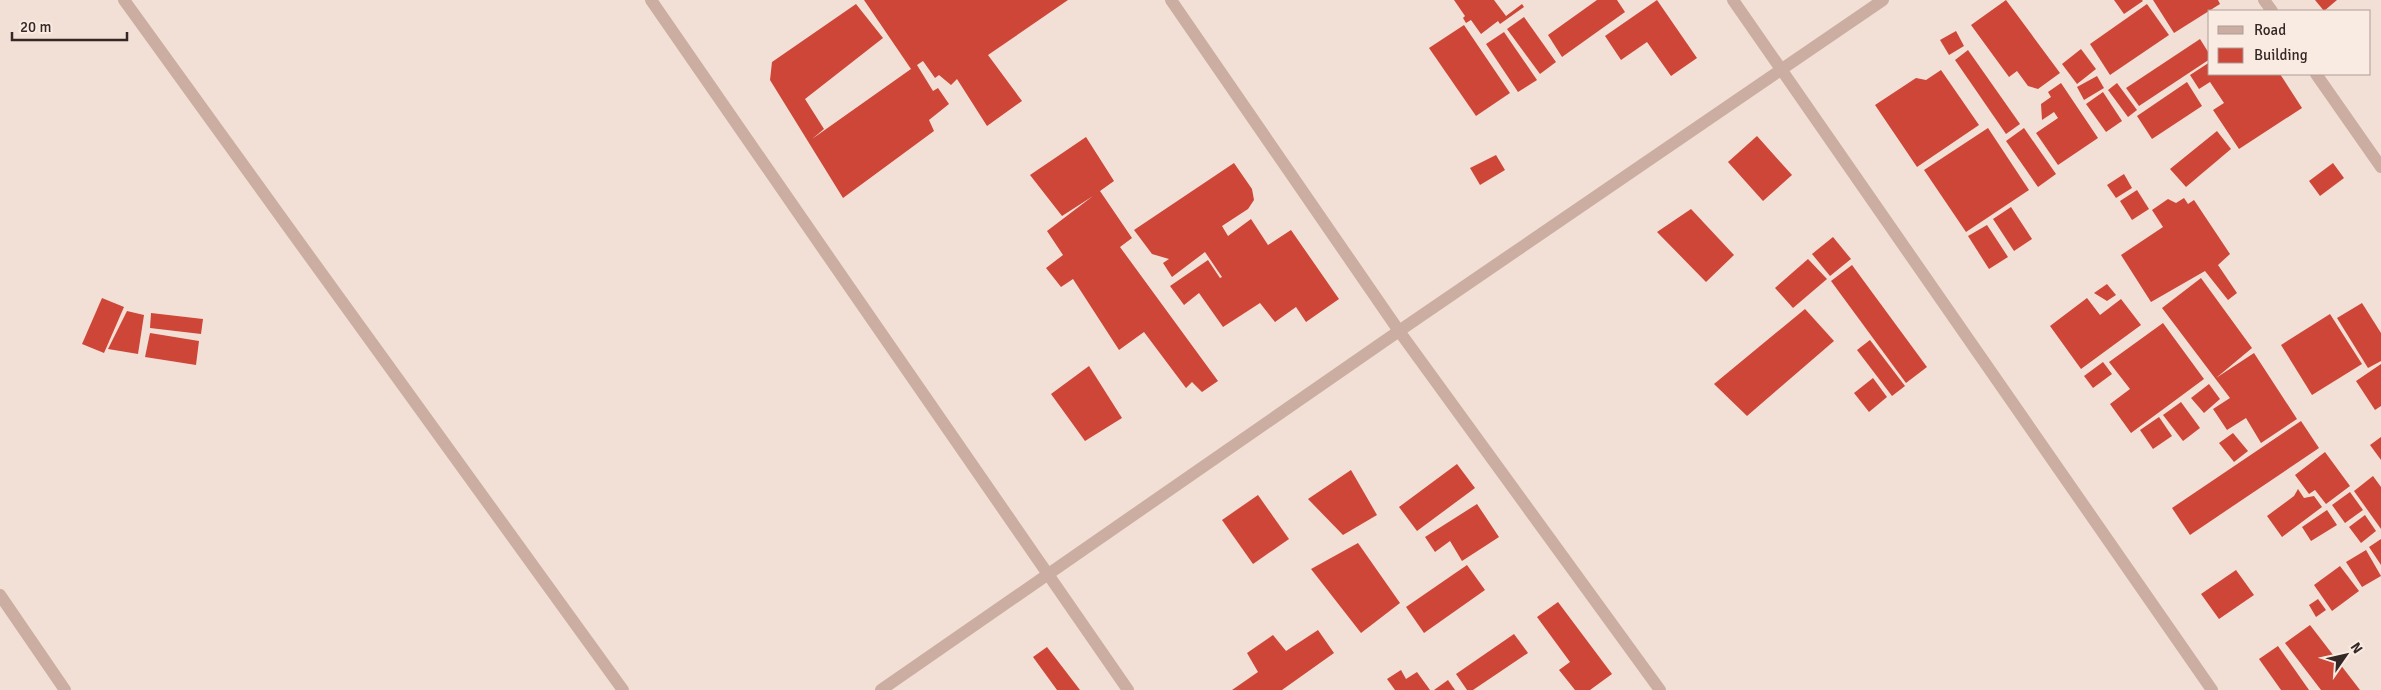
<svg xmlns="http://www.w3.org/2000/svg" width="2381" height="690" font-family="Signika,sans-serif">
<rect width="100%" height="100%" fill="#f2e0d6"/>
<g fill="#ce4638">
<path d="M 864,0 L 1068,0 L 988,55 L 1022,101 L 987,126 L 957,79 L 951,85 L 939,75 L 935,78 L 923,61 L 917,65 L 933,91 L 938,88 L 949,104 L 929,120 L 934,131 L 843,198 L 770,80 L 772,62 L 856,4 L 883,38 L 805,99 L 824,129 L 812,139 L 911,69 Z"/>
<path d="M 1454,0 L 1494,0 L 1506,16 L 1522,4 L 1524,7 L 1500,24 L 1498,21 L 1481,34 L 1471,20 L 1466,23 L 1463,18 L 1465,16 Z"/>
<path d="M 1597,0 L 1617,0 L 1625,12 L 1562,57 L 1548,35 Z"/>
<path d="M 1657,0 L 1697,58 L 1671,76 L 1647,42 L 1621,60 L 1605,36 Z"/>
<path d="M 2006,0 L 2060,73 L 2038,89 L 2028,86 L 2017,71 L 2009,77 L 1971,25 Z"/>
<path d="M 2114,0 L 2142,0 L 2143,1 L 2124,14 Z"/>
<path d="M 2153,0 L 2218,0 L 2220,4 L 2174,33 Z"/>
<path d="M 2315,0 L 2337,0 L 2324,11 Z"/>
<path d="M 2147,4 L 2169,35 L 2110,75 L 2090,44 Z"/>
<path d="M 1524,17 L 1556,62 L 1540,74 L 1507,29 Z"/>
<path d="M 1464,25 L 1510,93 L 1476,116 L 1429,48 Z"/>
<path d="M 1956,31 L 1964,46 L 1949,55 L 1940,40 Z"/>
<path d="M 1504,32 L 1537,80 L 1518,92 L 1486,44 Z"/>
<path d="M 2200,39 L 2210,55 L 2210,59 L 2139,106 L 2126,88 Z"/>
<path d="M 2081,49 L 2096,69 L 2077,84 L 2062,64 Z"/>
<path d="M 1968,50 L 2020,124 L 2006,134 L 1955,60 Z"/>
<path d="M 2210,62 L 2210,74 L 2280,74 L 2302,108 L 2239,149 L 2213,110 L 2224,103 L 2210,82 L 2199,89 L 2190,75 Z"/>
<path d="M 1941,70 L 1979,125 L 1917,167 L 1875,105 L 1916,78 L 1926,80 Z"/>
<path d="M 2097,76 L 2104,88 L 2084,100 L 2077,87 Z"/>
<path d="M 2187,82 L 2202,106 L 2152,139 L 2137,116 Z"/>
<path d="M 2061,83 L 2098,138 L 2058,165 L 2036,133 L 2058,118 L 2054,112 L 2042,120 L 2041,104 L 2051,97 L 2048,92 Z"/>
<path d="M 2117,83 L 2137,110 L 2128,117 L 2108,90 Z"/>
<path d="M 2103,92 L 2122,121 L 2106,132 L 2086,104 Z"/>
<path d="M 1988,128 L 2029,190 L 1966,232 L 1924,170 Z"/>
<path d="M 2024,128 L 2056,174 L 2038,187 L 2006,141 Z"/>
<path d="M 2217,131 L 2231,149 L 2186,187 L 2170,169 Z"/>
<path d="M 1757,136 L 1792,175 L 1763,201 L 1728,162 Z"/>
<path d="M 1086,137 L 1114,181 L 1100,191 L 1132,238 L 1120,247 L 1218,381 L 1202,392 L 1192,382 L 1186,388 L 1144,332 L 1119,350 L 1073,279 L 1061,287 L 1046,268 L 1063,255 L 1047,231 L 1093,196 L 1062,216 L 1030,175 Z"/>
<path d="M 1496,155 L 1505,170 L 1480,185 L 1470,168 Z"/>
<path d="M 1234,163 L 1252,189 L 1254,200 L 1248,209 L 1222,226 L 1228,236 L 1251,219 L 1268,245 L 1291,230 L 1339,299 L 1306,322 L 1296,307 L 1275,322 L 1260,303 L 1223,327 L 1199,293 L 1184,305 L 1170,286 L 1208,260 L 1220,278 L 1222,277 L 1205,252 L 1172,277 L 1163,263 L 1169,259 L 1152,254 L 1134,230 Z"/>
<path d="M 2333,163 L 2344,178 L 2320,196 L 2309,181 Z"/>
<path d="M 2124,174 L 2132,188 L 2116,198 L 2107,185 Z"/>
<path d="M 2137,190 L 2149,209 L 2132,220 L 2120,201 Z"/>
<path d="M 2184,198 L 2188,204 L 2194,200 L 2230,254 L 2218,265 L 2237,293 L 2228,300 L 2205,271 L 2151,302 L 2121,255 L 2163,227 L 2152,210 L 2168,199 L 2176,203 Z"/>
<path d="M 2011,207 L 2032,239 L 2014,251 L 1993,219 Z"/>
<path d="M 1691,209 L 1734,255 L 1706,282 L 1657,232 Z"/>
<path d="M 1987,225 L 2008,257 L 1989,269 L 1968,236 Z"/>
<path d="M 1833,237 L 1851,259 L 1830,276 L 1812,254 Z"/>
<path d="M 1808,259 L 1827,279 L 1793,308 L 1775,288 Z"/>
<path d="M 1852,265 L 1927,367 L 1906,383 L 1831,281 Z"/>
<path d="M 2201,278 L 2252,348 L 2216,378 L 2254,353 L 2297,419 L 2261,443 L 2246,418 L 2227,430 L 2213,409 L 2230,398 L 2162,308 Z"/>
<path d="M 2107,284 L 2116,295 L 2107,301 L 2094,293 Z"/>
<path d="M 102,298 L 124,307 L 104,353 L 82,344 Z"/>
<path d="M 2087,298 L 2100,315 L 2121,299 L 2141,325 L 2081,369 L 2050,326 Z"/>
<path d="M 2362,303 L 2381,333 L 2381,361 L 2368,368 L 2337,318 Z"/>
<path d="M 1805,309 L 1834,341 L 1747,416 L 1714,384 Z"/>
<path d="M 127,311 L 144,315 L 138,354 L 108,349 Z"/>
<path d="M 151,313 L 203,319 L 201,334 L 150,328 Z"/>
<path d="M 2330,314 L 2362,364 L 2312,395 L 2281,345 Z"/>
<path d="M 2163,323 L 2204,379 L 2131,433 L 2110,404 L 2130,389 L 2109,362 Z"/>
<path d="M 150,333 L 199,341 L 196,365 L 145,357 Z"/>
<path d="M 1870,340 L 1905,386 L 1892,396 L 1857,350 Z"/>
<path d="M 2103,362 L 2112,374 L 2093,388 L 2084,376 Z"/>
<path d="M 2381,364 L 2381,406 L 2375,410 L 2356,381 Z"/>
<path d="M 1089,366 L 1122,418 L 1085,441 L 1051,394 Z"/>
<path d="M 1873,378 L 1887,397 L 1869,412 L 1854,393 Z"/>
<path d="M 2209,384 L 2220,399 L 2204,413 L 2191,398 Z"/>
<path d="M 2181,402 L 2200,428 L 2183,441 L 2163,415 Z"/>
<path d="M 2159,417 L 2172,436 L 2153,449 L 2140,430 Z"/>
<path d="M 2301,421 L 2319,448 L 2190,535 L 2172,508 Z"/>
<path d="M 2233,433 L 2248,451 L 2234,462 L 2219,443 Z"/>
<path d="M 2381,437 L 2381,460 L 2370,445 Z"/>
<path d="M 2325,452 L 2350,486 L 2326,504 L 2315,490 L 2309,494 L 2295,475 Z"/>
<path d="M 1457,464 L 1475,488 L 1417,531 L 1399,507 Z"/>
<path d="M 1351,470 L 1377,515 L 1343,535 L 1308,499 Z"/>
<path d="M 2373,476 L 2381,487 L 2381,529 L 2354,491 Z"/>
<path d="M 2298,489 L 2304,498 L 2314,496 L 2322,507 L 2282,537 L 2267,516 L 2294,496 Z"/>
<path d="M 2350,492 L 2363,510 L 2345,523 L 2332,505 Z"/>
<path d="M 1258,495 L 1289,539 L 1253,564 L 1222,520 Z"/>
<path d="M 1477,504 L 1499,537 L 1462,561 L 1450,541 L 1435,552 L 1425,537 Z"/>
<path d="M 2327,510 L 2337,525 L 2311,541 L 2302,527 Z"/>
<path d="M 2365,515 L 2376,531 L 2361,543 L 2349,527 Z"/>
<path d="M 2381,539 L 2381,565 L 2369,547 Z"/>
<path d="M 1358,543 L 1400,603 L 1361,633 L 1311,569 Z"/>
<path d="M 2366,550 L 2381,576 L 2362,587 L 2346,562 Z"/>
<path d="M 1467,565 L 1485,590 L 1424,633 L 1406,607 Z"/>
<path d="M 2340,566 L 2359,591 L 2332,611 L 2314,585 Z"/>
<path d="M 2236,570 L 2254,595 L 2219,619 L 2201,594 Z"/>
<path d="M 2318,599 L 2326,610 L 2316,617 L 2309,605 Z"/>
<path d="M 1558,602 L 1612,674 L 1590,690 L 1575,690 L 1559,670 L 1570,662 L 1537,617 Z"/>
<path d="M 2310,625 L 2360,690 L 2321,690 L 2285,643 Z"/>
<path d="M 1318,630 L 1334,653 L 1282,690 L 1232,690 L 1258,672 L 1247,653 L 1273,635 L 1286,651 Z"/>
<path d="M 1514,634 L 1528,653 L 1473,690 L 1467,690 L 1456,674 Z"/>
<path d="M 2278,646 L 2309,690 L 2281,690 L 2259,659 Z"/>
<path d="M 1047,647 L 1080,690 L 1057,690 L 1033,657 Z"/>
<path d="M 1401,670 L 1406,679 L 1417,672 L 1430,690 L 1395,690 L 1387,679 Z"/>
<path d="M 1448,680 L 1455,690 L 1434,690 Z"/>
</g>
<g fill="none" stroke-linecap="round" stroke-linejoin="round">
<g stroke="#cbaea1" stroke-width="12">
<path d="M 124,0 L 623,690"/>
<path d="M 651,0 L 1128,690"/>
<path d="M 1171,0 L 1399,331 L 1660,690"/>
<path d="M 1733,0 L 2212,690"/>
<path d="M 2264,0 L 2272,11"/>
<path d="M 2316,74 L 2381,167"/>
<path d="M 0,595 L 65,690"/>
<path d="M 881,690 L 1399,331 L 1883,0"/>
</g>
</g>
<rect x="2208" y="10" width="162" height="65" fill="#faebe2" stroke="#ab9d96"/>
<rect x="2218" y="26" width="25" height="8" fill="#cbaea1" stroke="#ab9d96"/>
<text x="2254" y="35" font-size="15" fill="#342725">Road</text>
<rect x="2218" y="48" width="25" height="15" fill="#ce4638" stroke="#ab9d96"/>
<text x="2254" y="60" font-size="15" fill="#342725">Building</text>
<g transform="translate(2346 655) rotate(56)" stroke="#faebe2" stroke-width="4" paint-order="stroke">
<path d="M0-4L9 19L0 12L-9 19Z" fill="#342725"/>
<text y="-8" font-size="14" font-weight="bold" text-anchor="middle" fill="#342725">N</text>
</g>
<path d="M12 32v8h115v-8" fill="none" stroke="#342725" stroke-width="2.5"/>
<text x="20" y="32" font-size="15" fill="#342725" stroke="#faebe2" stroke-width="4" paint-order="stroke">20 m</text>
</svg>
